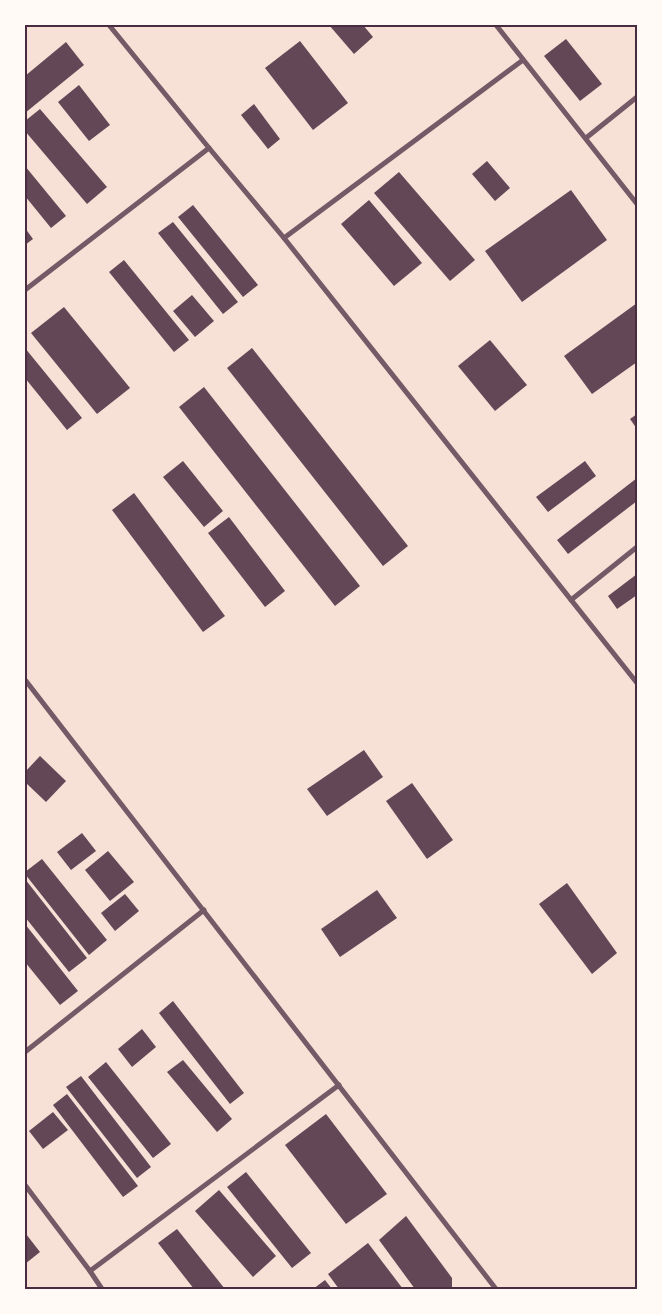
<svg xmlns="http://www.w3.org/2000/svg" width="662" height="1314" font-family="'Noto Sans',sans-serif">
<rect width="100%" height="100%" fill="#f7e1d7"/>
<g fill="#644757">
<path d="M 329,25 L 363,25 L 373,37 L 354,54 Z"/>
<path d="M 566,39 L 602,84 L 580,101 L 544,56 Z"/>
<path d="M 300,41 L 348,103 L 313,130 L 265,68 Z"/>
<path d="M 66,42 L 84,65 L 25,113 L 25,76 Z"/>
<path d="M 79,85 L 110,125 L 89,141 L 58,102 Z"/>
<path d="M 254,104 L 280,139 L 268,149 L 241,115 Z"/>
<path d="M 40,109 L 107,187 L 87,204 L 25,131 L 25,121 Z"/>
<path d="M 487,161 L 510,188 L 495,201 L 472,174 Z"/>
<path d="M 25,166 L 66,216 L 51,228 L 25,196 Z"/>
<path d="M 399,172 L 475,260 L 450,281 L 374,193 Z"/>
<path d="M 571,190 L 607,240 L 522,302 L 485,251 Z"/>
<path d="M 369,200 L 422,263 L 394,286 L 341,224 Z"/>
<path d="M 193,205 L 258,285 L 243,297 L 178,217 Z"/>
<path d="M 173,222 L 238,302 L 223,314 L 158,233 Z"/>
<path d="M 25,228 L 33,239 L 25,245 Z"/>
<path d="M 124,260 L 189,340 L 174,352 L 109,272 Z"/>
<path d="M 192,295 L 214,321 L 195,337 L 173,311 Z"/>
<path d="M 637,303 L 637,362 L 592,394 L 564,356 Z"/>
<path d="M 64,307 L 130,388 L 97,414 L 31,333 Z"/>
<path d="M 490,340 L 527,385 L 495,411 L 458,366 Z"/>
<path d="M 25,348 L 82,418 L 67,430 L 25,378 Z"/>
<path d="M 252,348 L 408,546 L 383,566 L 227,368 Z"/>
<path d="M 204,387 L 360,586 L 335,606 L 179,407 Z"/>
<path d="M 637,414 L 637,429 L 630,419 Z"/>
<path d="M 183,461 L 223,511 L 204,527 L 163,477 Z"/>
<path d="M 585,461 L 596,476 L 548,512 L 536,497 Z"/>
<path d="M 637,478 L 637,501 L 568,554 L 557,540 Z"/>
<path d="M 134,493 L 225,616 L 203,632 L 112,510 Z"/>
<path d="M 229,517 L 285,591 L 265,607 L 208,533 Z"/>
<path d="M 637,574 L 637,595 L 617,609 L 608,596 Z"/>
<path d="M 364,750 L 383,777 L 327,816 L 307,789 Z"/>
<path d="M 40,756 L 66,781 L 46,802 L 25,782 L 25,772 Z"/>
<path d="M 412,783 L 453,840 L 427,859 L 386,801 Z"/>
<path d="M 82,833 L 96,851 L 71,870 L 57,852 Z"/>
<path d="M 108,851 L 134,882 L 110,901 L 85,870 Z"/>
<path d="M 42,859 L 107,940 L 89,955 L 25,874 L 25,872 Z"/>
<path d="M 25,879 L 87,958 L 69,972 L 25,917 Z"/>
<path d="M 567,883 L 617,953 L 592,974 L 539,904 Z"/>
<path d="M 377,890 L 397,918 L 340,957 L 321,929 Z"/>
<path d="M 125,894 L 139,911 L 115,931 L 101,913 Z"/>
<path d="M 25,924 L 78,991 L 60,1005 L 25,962 Z"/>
<path d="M 173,1001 L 244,1093 L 230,1104 L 159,1013 Z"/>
<path d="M 142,1029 L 156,1047 L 132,1067 L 118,1049 Z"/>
<path d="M 183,1060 L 232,1119 L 217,1132 L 167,1072 Z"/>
<path d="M 106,1062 L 171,1144 L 153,1158 L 88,1077 Z"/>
<path d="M 81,1076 L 151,1167 L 137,1178 L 66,1087 Z"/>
<path d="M 67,1094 L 138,1186 L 123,1197 L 53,1105 Z"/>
<path d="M 53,1112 L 68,1130 L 43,1149 L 29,1131 Z"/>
<path d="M 326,1114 L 387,1194 L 346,1224 L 285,1145 Z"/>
<path d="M 246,1172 L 311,1253 L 292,1268 L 227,1187 Z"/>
<path d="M 219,1190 L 276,1256 L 253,1277 L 195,1211 Z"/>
<path d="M 406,1216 L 452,1278 L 452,1289 L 415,1289 L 379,1240 Z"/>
<path d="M 177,1229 L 225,1289 L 194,1289 L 158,1243 Z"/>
<path d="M 26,1234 L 40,1252 L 25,1264 L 25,1235 Z"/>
<path d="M 368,1243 L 403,1289 L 339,1289 L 328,1274 Z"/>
<path d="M 325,1280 L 332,1289 L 313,1289 Z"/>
</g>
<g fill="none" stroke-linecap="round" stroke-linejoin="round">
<g stroke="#755966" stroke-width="5">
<path d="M 109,25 L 209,148 L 284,238 L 637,683"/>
<path d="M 496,25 L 637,204"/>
<path d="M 586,138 L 637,97"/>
<path d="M 284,238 L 523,60"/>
<path d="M 25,290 L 209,148"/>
<path d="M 571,600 L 637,547"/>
<path d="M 25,682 L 26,681 L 496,1289"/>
<path d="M 25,1052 L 204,910"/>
<path d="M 25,1185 L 90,1271 L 102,1289"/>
<path d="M 90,1271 L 339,1085"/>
</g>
</g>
<rect width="662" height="1314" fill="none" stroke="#fffaf5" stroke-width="52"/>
<rect x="26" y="26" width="610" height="1262" fill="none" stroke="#4a2c40" stroke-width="2"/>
</svg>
